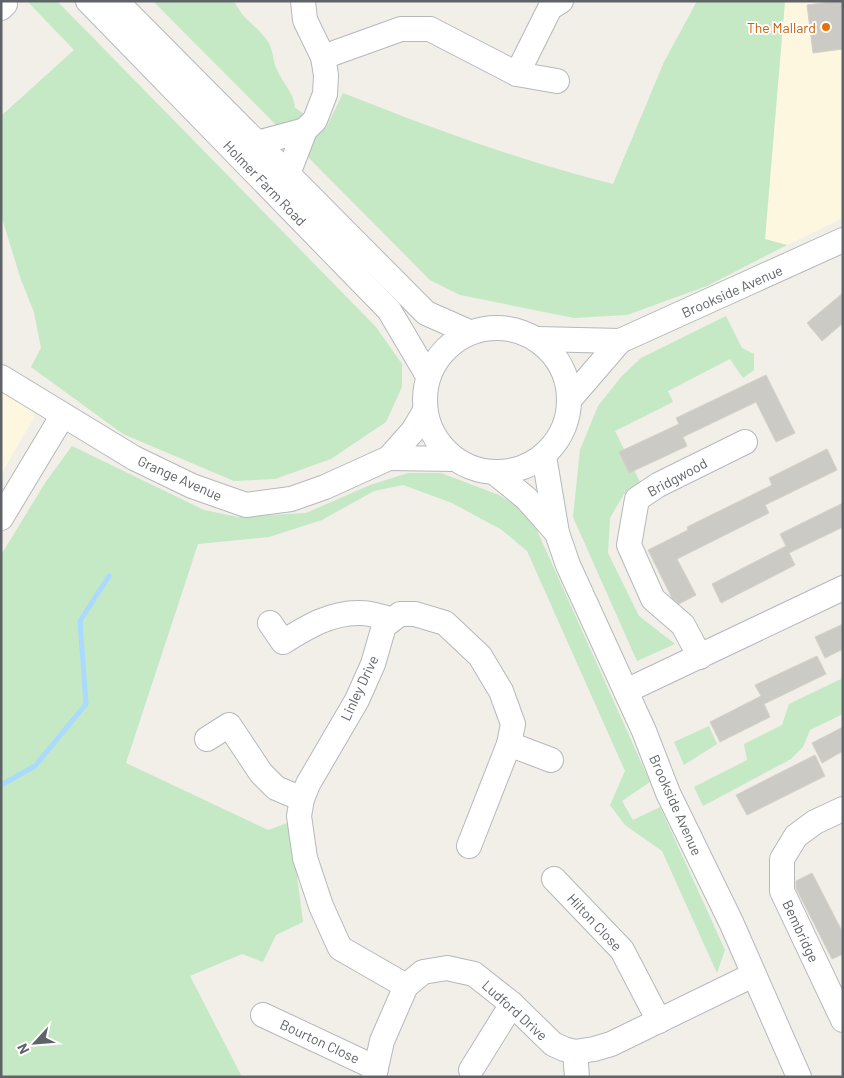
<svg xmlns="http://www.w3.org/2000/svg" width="844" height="1078" font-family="Barlow,sans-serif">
<rect width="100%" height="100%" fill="#f1efe8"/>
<g fill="#fef7e0">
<path d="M 785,1 L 843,1 L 843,218 L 787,245 L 765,239 Z"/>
<path d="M 1,392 L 33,411 L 34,418 L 1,474 Z"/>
</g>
<g fill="#c5e8c5">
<path d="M 27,1 L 57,1 L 376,327 L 402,364 L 402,387 L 386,422 L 331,459 L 275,479 L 234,481 L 123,434 L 31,367 L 41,348 L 34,312 L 21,280 L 1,215 L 1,116 L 74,50 Z"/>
<path d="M 153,1 L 234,1 C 243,20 256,25 267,40 C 274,50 272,60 277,70 C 283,84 294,92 295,108 L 326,128 L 343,93 C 434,129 518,160 613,184 L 664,62 L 697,1 L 785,1 L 765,239 L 787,245 L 707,286 L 627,315 L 574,318 L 460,295 L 430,280 Z"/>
<path d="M 726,316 L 742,348 L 754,354 L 754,370 L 743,378 L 730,359 L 668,391 L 673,402 L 615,431 L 640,482 L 624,494 L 610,518 L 608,553 L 639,616 L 675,644 L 637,661 L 573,517 L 580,450 L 598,406 L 621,377 L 641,358 Z"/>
<path d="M 72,446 L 204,510 L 238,517 L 306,513 L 370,485 L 408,473 L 441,473 L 499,495 L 525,511 L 535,526 L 650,782 L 622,801 L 633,820 L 660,807 L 725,950 L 717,973 L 662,851 L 625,825 L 610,805 L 625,771 L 527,551 L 502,530 L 452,503 L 403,485 L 374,491 L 322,520 L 269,537 L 198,544 L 126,763 L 268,830 L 290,822 L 303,922 L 276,935 L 263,962 L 242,954 L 190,976 L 242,1077 L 1,1077 L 1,555 L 45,483 Z"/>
<path d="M 843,669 L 843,714 L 810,730 L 803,747 L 791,759 L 703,806 L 694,787 L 747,760 L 744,744 L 782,725 L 789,704 L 841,679 Z"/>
<path d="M 709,726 L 717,744 L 684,765 L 674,742 Z"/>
</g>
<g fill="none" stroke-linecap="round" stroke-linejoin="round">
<path stroke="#aadaff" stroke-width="5" d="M 1,785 L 35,766 L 86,704 L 80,621 L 109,576"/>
</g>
<g fill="#cccac5" stroke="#d6d1c6">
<path d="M 836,1 L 843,1 L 843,49 L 813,53 L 807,5 Z"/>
<path d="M 843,293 L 843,323 L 822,341 L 807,323 Z"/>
<path d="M 766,375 L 795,433 L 776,442 L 756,402 L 683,437 L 687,446 L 629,473 L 619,452 L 679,424 L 676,418 Z"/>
<path d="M 827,449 L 837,470 L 765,505 L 769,513 L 677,559 L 696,595 L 679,604 L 672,598 L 648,550 L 688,530 L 687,527 L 772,485 L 769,478 Z"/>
<path d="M 843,503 L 843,527 L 789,553 L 795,565 L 721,603 L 712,584 L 786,546 L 780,534 Z"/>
<path d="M 843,624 L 843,649 L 825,658 L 815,637 Z"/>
<path d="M 817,656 L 826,674 L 764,704 L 770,717 L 720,742 L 710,722 L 761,696 L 755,685 Z"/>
<path d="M 843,727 L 843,751 L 822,763 L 812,743 Z"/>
<path d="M 815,755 L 825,776 L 747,815 L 736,795 Z"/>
<path d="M 812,873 L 843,933 L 843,954 L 832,959 L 796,888 L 796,881 Z"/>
</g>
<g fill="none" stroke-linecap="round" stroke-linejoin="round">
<defs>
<g id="minor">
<path d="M 88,1 L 389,310 L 428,376"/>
<path d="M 116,1 L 426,313 L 469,332"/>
<path d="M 1,8 L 5,4"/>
<path d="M 323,57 L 401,29 L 430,29 L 517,74 L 550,8 L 561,1"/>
<path d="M 517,74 L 557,81"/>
<path d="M 257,143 L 305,130"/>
<path d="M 288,174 L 305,130 L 315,120 L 325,94 L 326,75 L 323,57 L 305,20 L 303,1"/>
<circle cx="497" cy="400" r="72"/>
<path d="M 537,339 L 620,341 L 843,240"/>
<path d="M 1,377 L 134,458 L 192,486 L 246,505 L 291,499 L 325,487 L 389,458 L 413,431 L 425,411"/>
<path d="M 570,399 L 620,341"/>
<path d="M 544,456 L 557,533 L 568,565 L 644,731 L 668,793 L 731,922 L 799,1077"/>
<path d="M 389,458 L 455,459"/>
<path d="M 495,473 L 526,498 L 557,533"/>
<path d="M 1,518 L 63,415"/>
<path d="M 270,623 L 283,642 C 307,627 331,612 361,613 C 371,613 382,617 391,619"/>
<path d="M 700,657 L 683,625 L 653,599 L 629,545 L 637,499 L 658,485 L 745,442"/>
<path d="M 626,691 L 843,588"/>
<path d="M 207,739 L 229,725 L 261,773 L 276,788 L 302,799"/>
<path d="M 509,744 L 551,760"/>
<path d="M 843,809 L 815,822 L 796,836 L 782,859 L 782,891 L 843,1020"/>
<path d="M 554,879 L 622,950 L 659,1021"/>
<path d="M 406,986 L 340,948 L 321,906 L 305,858 L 299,816 L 302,799 L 308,784 L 357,700 L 373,664 L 384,626 L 400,614 L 415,614 L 445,623 L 480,656 L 501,691 L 513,724 L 509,744 L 469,846"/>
<path d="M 263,1015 L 376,1068"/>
<path d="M 575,1052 L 577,1077"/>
<path d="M 471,1070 L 512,1004"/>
<path d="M 374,1077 L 382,1041 L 406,986 L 423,972 L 447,968 L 474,974 L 512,1004 L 553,1044 L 564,1049 L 575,1052 L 594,1049 L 611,1044 L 753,975"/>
</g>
</defs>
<use href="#minor" stroke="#b5b8bc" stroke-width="26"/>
<use href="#minor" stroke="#fff" stroke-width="24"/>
</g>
<circle fill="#e8710a" stroke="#fff" stroke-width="2" cx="826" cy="27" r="5"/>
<g text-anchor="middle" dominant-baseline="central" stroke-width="4" stroke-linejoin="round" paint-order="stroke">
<g font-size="14" fill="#c56008" stroke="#fff" text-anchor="end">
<text x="816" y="27">The Mallard</text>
</g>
<g font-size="14" fill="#5f6368" stroke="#fff">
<text transform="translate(265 183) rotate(46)">Holmer Farm Road</text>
<text transform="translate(732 291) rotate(-24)">Brookside Avenue</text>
<text transform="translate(677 477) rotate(-28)">Bridgwood</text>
<text transform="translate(180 478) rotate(24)">Grange Avenue</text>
<text transform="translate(359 688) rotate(-65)">Linley Drive</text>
<text transform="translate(676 805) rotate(66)">Brookside Avenue</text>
<text transform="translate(595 922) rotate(47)">Hilton Close</text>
<text transform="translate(801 931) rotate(65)">Bembridge</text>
<text transform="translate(515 1010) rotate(42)">Ludford Drive</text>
<text transform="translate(320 1041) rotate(25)">Bourton Close</text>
</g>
</g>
<rect width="844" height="1078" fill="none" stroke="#5f6368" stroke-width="5"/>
<g transform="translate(35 1043) rotate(244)" stroke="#ffffff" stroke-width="4" paint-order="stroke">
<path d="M0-4L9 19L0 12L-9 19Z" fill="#5f6368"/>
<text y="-8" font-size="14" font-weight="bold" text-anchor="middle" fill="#5f6368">N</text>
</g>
</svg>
